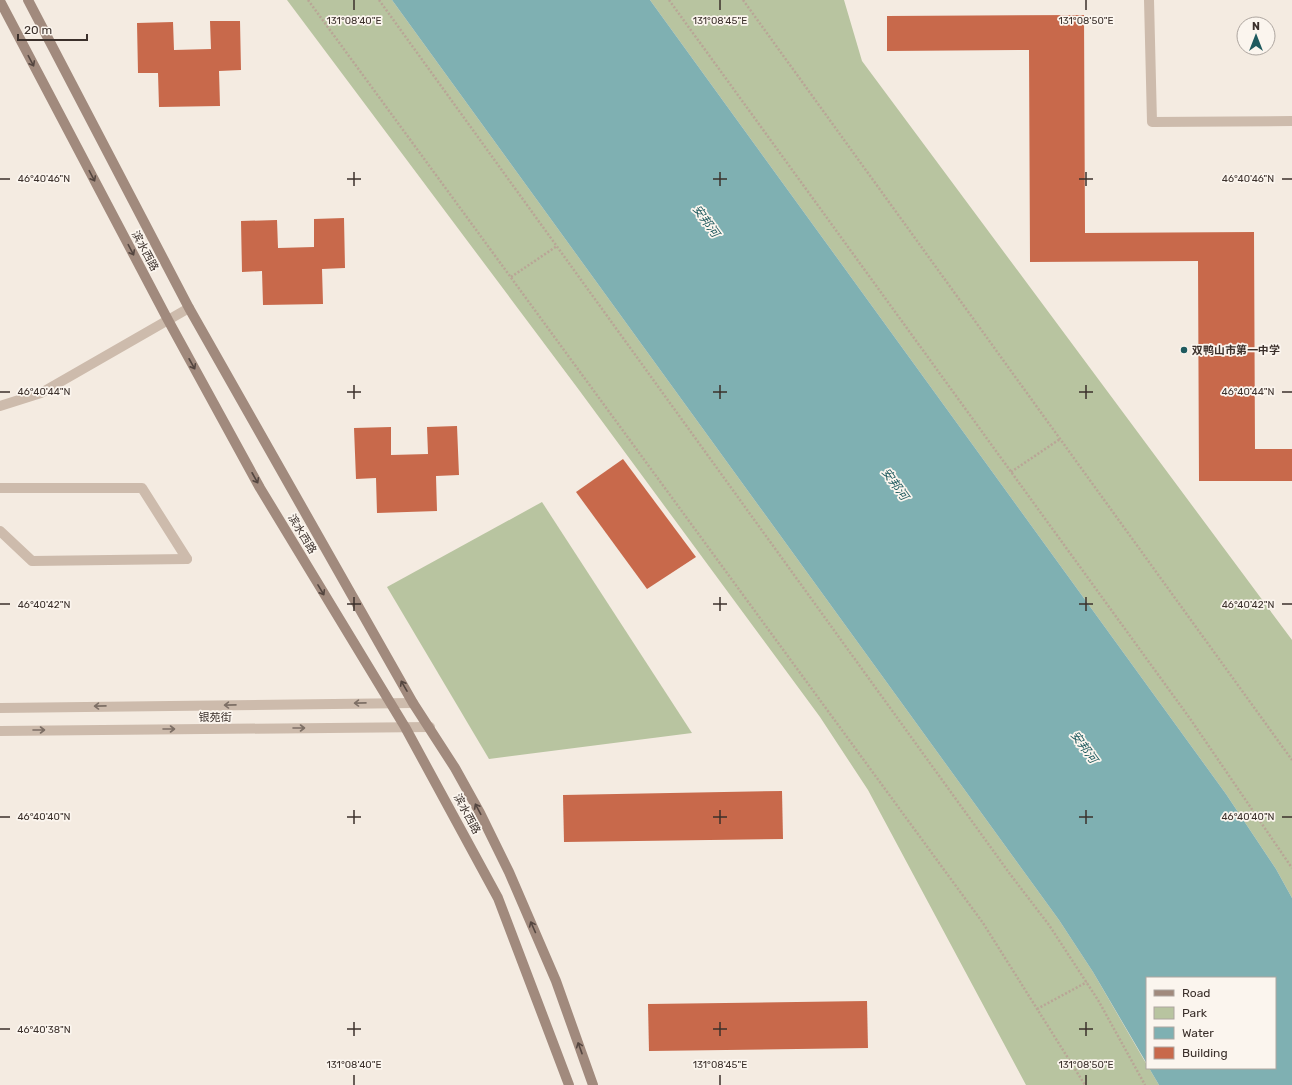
<svg xmlns="http://www.w3.org/2000/svg" width="1292" height="1085" font-family="Rubik,'Noto Sans SC',sans-serif">
<rect width="100%" height="100%" fill="#f4ebe1"/>
<g fill="#b8c4a0">
<path d="M 287,0 L 392,0 L 1059,920 L 1093,972 L 1147,1065 L 1147,1068 L 1149,1068 L 1159,1085 L 1026,1085 L 868,790 L 820,717 L 579,390 Z"/>
<path d="M 650,0 L 844,0 L 862,61 L 1292,640 L 1292,898 L 1276,869 L 1226,794 Z"/>
<path d="M 542,502 L 692,733 L 489,759 L 387,587 Z"/>
</g>
<path fill="#7fb0b2" d="M 392,0 L 650,0 L 1226,794 L 1276,869 L 1292,898 L 1292,1085 L 1159,1085 L 1149,1068 L 1275,1068 L 1275,978 L 1147,978 L 1147,1064 L 1093,972 L 1059,920 Z"/>
<g fill="#c8694b">
<path d="M 1084,15 L 1085,233 L 1254,232 L 1255,449 L 1292,449 L 1292,481 L 1199,481 L 1198,261 L 1030,262 L 1029,50 L 887,51 L 887,16 Z"/>
<path d="M 210,21 L 240,21 L 241,70 L 219,71 L 220,106 L 159,107 L 158,73 L 138,73 L 137,23 L 173,22 L 174,50 L 211,49 Z"/>
<path d="M 344,218 L 345,268 L 322,269 L 323,304 L 263,305 L 262,271 L 242,272 L 241,221 L 277,220 L 278,248 L 314,247 L 314,219 Z"/>
<path d="M 457,426 L 459,475 L 436,476 L 437,511 L 377,513 L 376,478 L 356,479 L 354,428 L 391,427 L 391,455 L 428,454 L 427,427 Z"/>
<path d="M 623,459 L 696,557 L 647,589 L 576,492 Z"/>
<path d="M 782,791 L 783,839 L 564,842 L 563,795 Z"/>
<path d="M 867,1001 L 868,1048 L 649,1051 L 648,1004 Z"/>
</g>
<g fill="none" stroke-linecap="round" stroke-linejoin="round">
<g stroke="#b9a596" stroke-width="2.5" stroke-dasharray="2 2" stroke-linecap="butt">
<path d="M 308,0 L 983,923 L 1085,1085"/>
<path d="M 379,0 L 1010,874 L 1049,925 L 1098,1000 L 1145,1085"/>
<path d="M 669,0 L 1191,720 L 1292,868"/>
<path d="M 743,0 L 1292,760"/>
<path d="M 511,277 L 557,246"/>
<path d="M 1011,472 L 1060,439"/>
<path d="M 1037,1009 L 1087,982"/>
</g>
<path stroke="#cdbbac" stroke-width="10" d="M 1149,0 L 1152,122 L 1292,121"/>
<g stroke="#cdbbac" stroke-width="10">
<path d="M 0,406 L 41,393 L 189,308"/>
<path d="M 0,488 L 142,488 L 187,559"/>
<path d="M 0,531 L 32,561 L 187,559"/>
</g>
<g stroke="#cdbbac" stroke-width="10">
<path d="M 0,708 L 413,703"/>
<path d="M 0,731 L 430,727"/>
</g>
<g stroke="#a18a7d" stroke-width="10">
<path d="M 28,0 L 189,308 L 413,703 L 455,768 L 480,813 L 509,872 L 556,981 L 593,1085"/>
<path d="M 0,1 L 168,320 L 260,488 L 405,727 L 498,898 L 569,1085"/>
</g>
</g>
<defs><path id="oneway-shaft" d="M-6 0H5M1.5-3L5.5 0L1.5 3" fill="none" stroke-width="1.6" stroke-linecap="round" stroke-linejoin="round"/></defs>
<g stroke="#544640">
<use href="#oneway-shaft" transform="translate(31 61) rotate(62)"/>
<use href="#oneway-shaft" transform="translate(92 176) rotate(62)"/>
<use href="#oneway-shaft" transform="translate(131 250) rotate(62)"/>
<use href="#oneway-shaft" transform="translate(192 364) rotate(61)"/>
<use href="#oneway-shaft" transform="translate(255 478) rotate(61)"/>
<use href="#oneway-shaft" transform="translate(321 590) rotate(59)"/>
<use href="#oneway-shaft" transform="translate(404 686) rotate(-120)"/>
<use href="#oneway-shaft" transform="translate(478 809) rotate(-118)"/>
<use href="#oneway-shaft" transform="translate(533 927) rotate(-114)"/>
<use href="#oneway-shaft" transform="translate(580 1048) rotate(-110)"/>
</g>
<g stroke="#7d6f65">
<use href="#oneway-shaft" transform="translate(360 703) rotate(179)"/>
<use href="#oneway-shaft" transform="translate(230 705) rotate(179)"/>
<use href="#oneway-shaft" transform="translate(100 706) rotate(179)"/>
<use href="#oneway-shaft" transform="translate(299 728)"/>
<use href="#oneway-shaft" transform="translate(169 729)"/>
<use href="#oneway-shaft" transform="translate(39 730)"/>
</g>
<path fill="none" stroke="#3b302b" stroke-width="1.5" d="M 354,0 L 354,10M 720,0 L 720,10M 1086,0 L 1086,10M 354,172 L 354,186M 720,172 L 720,186M 1086,172 L 1086,186M 0,179 L 10,179M 347,179 L 361,179M 713,179 L 727,179M 1079,179 L 1093,179M 1282,179 L 1292,179M 354,385 L 354,399M 720,385 L 720,399M 1086,385 L 1086,399M 0,392 L 10,392M 347,392 L 361,392M 713,392 L 727,392M 1079,392 L 1093,392M 1282,392 L 1292,392M 354,597 L 354,611M 720,597 L 720,611M 1086,597 L 1086,611M 0,604 L 10,604M 347,604 L 361,604M 713,604 L 727,604M 1079,604 L 1093,604M 1282,604 L 1292,604M 354,810 L 354,824M 720,810 L 720,824M 1086,810 L 1086,824M 0,817 L 10,817M 347,817 L 361,817M 713,817 L 727,817M 1079,817 L 1093,817M 1282,817 L 1292,817M 354,1022 L 354,1036M 720,1022 L 720,1036M 1086,1022 L 1086,1036M 0,1029 L 10,1029M 347,1029 L 361,1029M 713,1029 L 727,1029M 1079,1029 L 1093,1029M 354,1075 L 354,1085M 720,1075 L 720,1085M 1086,1075 L 1086,1085"/>
<circle fill="#1f5a5e" stroke="#fbf5ee" stroke-width="1.5" cx="1184" cy="350" r="4"/>
<g text-anchor="middle" dominant-baseline="central" stroke-width="3.5" stroke-linejoin="round" paint-order="stroke">
<g font-size="11" fill="#3b302b" stroke="#fbf5ee">
<text transform="translate(145 251) rotate(62)">滨水西路</text>
<text transform="translate(302 534) rotate(59)">滨水西路</text>
<text x="215" y="717">银苑街</text>
<text transform="translate(467 814) rotate(62)">滨水西路</text>
</g>
<g font-size="11" font-weight="bold" fill="#3b302b" stroke="#fbf5ee" text-anchor="start">
<text x="1192" y="350">双鸭山市第一中学</text>
</g>
<g font-size="12" font-style="italic" fill="#1f5a5e" stroke="#fbf5ee">
<text transform="translate(706 221) rotate(54)">安邦河</text>
<text transform="translate(895 484) rotate(54)">安邦河</text>
<text transform="translate(1084 747) rotate(54)">安邦河</text>
</g>
</g>
<g font-size="10" text-anchor="middle" fill="#3b302b" stroke="#fbf5ee" stroke-width="3.5" stroke-linejoin="round" paint-order="stroke">
<text x="354" y="24">131°08'40"E</text>
<text x="720" y="24">131°08'45"E</text>
<text x="1086" y="24">131°08'50"E</text>
<text x="44" y="182">46°40'46"N</text>
<text x="1248" y="182">46°40'46"N</text>
<text x="44" y="395">46°40'44"N</text>
<text x="1248" y="395">46°40'44"N</text>
<text x="44" y="608">46°40'42"N</text>
<text x="1248" y="608">46°40'42"N</text>
<text x="44" y="820">46°40'40"N</text>
<text x="1248" y="820">46°40'40"N</text>
<text x="44" y="1033">46°40'38"N</text>
<text x="354" y="1068">131°08'40"E</text>
<text x="720" y="1068">131°08'45"E</text>
<text x="1086" y="1068">131°08'50"E</text>
</g>
<rect x="1146" y="977" width="130" height="92" fill="#fbf5ee" stroke="#aea6a0"/>
<rect x="1154" y="990" width="20" height="6" fill="#a18a7d" stroke="#aea6a0"/>
<text x="1182" y="997" font-size="12" fill="#3b302b">Road</text>
<rect x="1154" y="1007" width="20" height="12" fill="#b8c4a0" stroke="#aea6a0"/>
<text x="1182" y="1017" font-size="12" fill="#3b302b">Park</text>
<rect x="1154" y="1027" width="20" height="12" fill="#7fb0b2" stroke="#aea6a0"/>
<text x="1182" y="1037" font-size="12" fill="#3b302b">Water</text>
<rect x="1154" y="1047" width="20" height="12" fill="#c8694b" stroke="#aea6a0"/>
<text x="1182" y="1057" font-size="12" fill="#3b302b">Building</text>
<g transform="translate(1256 36)"><circle r="19" fill="#fbf5ee" stroke="#aea6a0"/>
<path d="M0-3L7 15L0 10L-7 15Z" fill="#1f5a5e"/>
<text y="-6" font-size="11" font-weight="bold" text-anchor="middle" fill="#3b302b">N</text>
</g>
<path d="M18 34v6h69v-6" fill="none" stroke="#3b302b" stroke-width="2"/>
<text x="24" y="34" font-size="12" fill="#3b302b" stroke="#fbf5ee" stroke-width="3" paint-order="stroke">20 m</text>
</svg>
